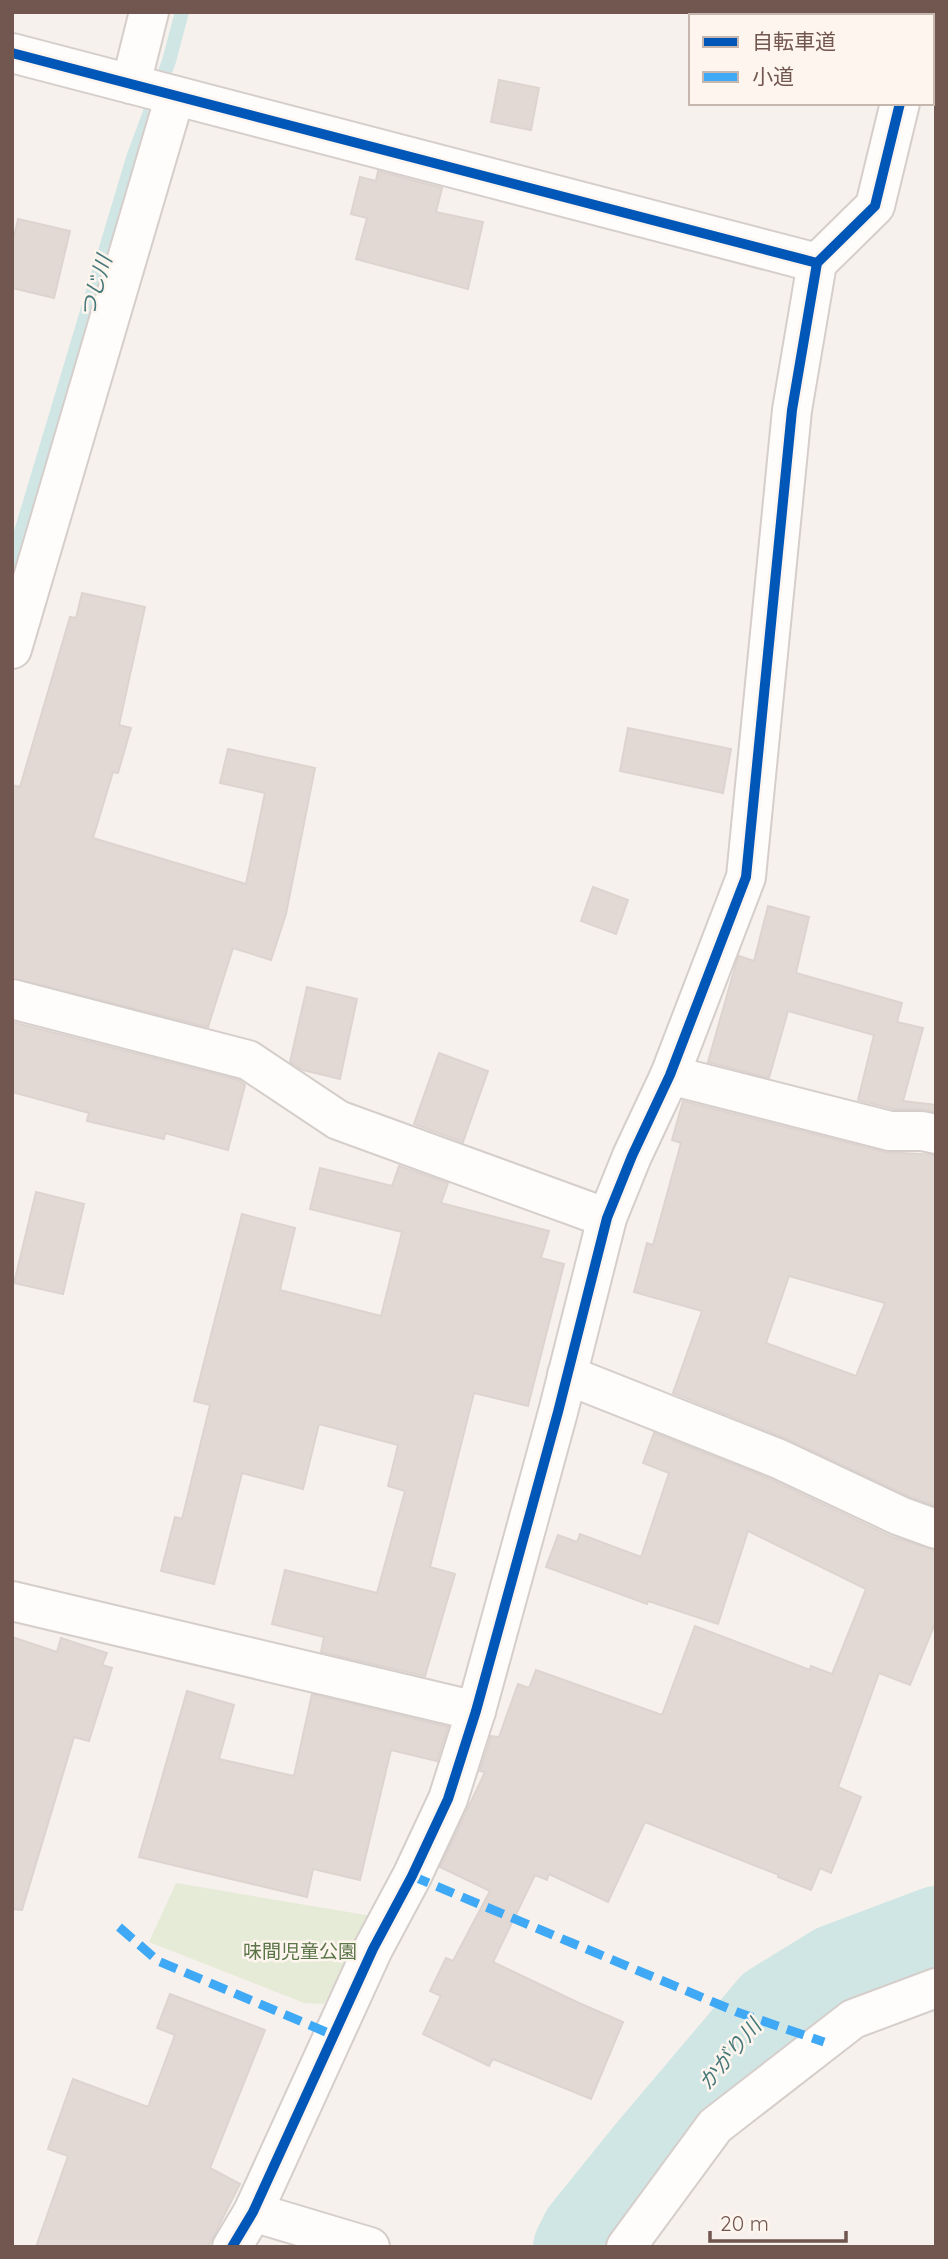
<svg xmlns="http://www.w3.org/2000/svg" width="948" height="2259" font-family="Quicksand,'Noto Sans JP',sans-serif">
<rect width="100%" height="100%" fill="#f6f1ec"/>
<path fill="#e6ebd8" d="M 176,1883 L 372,1916 L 324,2004 L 304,2003 L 149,1942 Z"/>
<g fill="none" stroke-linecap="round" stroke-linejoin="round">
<path stroke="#d0e6e5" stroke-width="14" d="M 12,562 L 133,158 L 169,61 L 182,12"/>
<path stroke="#d0e6e5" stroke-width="82" d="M 574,2247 L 582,2231 L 649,2148 L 770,2005 L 835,1965 L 936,1927"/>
</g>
<g fill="#e2d9d4" stroke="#ded4cf" stroke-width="2" fill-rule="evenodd">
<path d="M 499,80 L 539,88 L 531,130 L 491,122 Z"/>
<path d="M 378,171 L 442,188 L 436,212 L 483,222 L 468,289 L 356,259 L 367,218 L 351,214 L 360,177 L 376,181 Z"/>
<path d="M 18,219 L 70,231 L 54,298 L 12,288 L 12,245 Z"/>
<path d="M 82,593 L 145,607 L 119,725 L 131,728 L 118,773 L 113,772 L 93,838 L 246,884 L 265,793 L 220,783 L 228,749 L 315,768 L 286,914 L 271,960 L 233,948 L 208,1027 L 12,978 L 12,785 L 20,787 L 70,617 L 76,618 Z"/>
<path d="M 628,728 L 731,749 L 723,793 L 620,771 Z"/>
<path d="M 593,887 L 628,900 L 616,934 L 581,921 Z"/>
<path d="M 768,906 L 809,917 L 796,973 L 902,1003 L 897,1022 L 923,1028 L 903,1101 L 936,1105 L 936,1112 L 922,1109 L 893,1109 L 858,1100 L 874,1035 L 788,1011 L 769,1078 L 708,1062 L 737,960 L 739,956 L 754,961 Z"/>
<path d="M 307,987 L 357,999 L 340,1079 L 303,1070 L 290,1062 Z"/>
<path d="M 12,1022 L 239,1080 L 245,1085 L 228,1150 L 165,1133 L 164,1139 L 87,1121 L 89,1113 L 12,1092 Z"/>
<path d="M 439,1053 L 488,1071 L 463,1142 L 414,1124 Z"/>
<path d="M 683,1101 L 885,1152 L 936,1155 L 936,1506 L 908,1496 L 787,1439 L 673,1393 L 702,1311 L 634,1292 L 647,1243 L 653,1245 L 681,1143 L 672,1140 ZM 789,1276 L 885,1303 L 856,1376 L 766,1343 Z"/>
<path d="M 399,1166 L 448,1183 L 441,1203 L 549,1231 L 541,1258 L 564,1264 L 528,1406 L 474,1393 L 430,1567 L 455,1574 L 425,1676 L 321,1652 L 324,1637 L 272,1624 L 285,1570 L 377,1593 L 405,1491 L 388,1486 L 398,1445 L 319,1424 L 303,1489 L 242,1473 L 214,1584 L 161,1571 L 175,1517 L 182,1519 L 210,1405 L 194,1401 L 242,1214 L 295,1228 L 280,1290 L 381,1316 L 402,1232 L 310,1209 L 320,1168 L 392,1186 Z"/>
<path d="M 36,1192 L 84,1204 L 63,1294 L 14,1283 Z"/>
<path d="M 654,1433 L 770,1479 L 892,1537 L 936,1550 L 936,1621 L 910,1685 L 879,1673 L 838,1787 L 861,1797 L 831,1873 L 820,1868 L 811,1890 L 778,1877 L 779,1875 L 645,1822 L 608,1902 L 549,1874 L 547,1880 L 535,1875 L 493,1962 L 579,2003 L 623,2022 L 591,2099 L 493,2059 L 489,2066 L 423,2034 L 441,1996 L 430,1991 L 446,1958 L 453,1961 L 490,1891 L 440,1867 L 485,1772 L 480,1771 L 491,1736 L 499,1737 L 518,1684 L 529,1688 L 536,1670 L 662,1715 L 695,1626 L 810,1670 L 811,1666 L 832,1674 L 866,1589 L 748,1531 L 718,1624 L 648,1601 L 647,1604 L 546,1567 L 558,1535 L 577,1542 L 580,1534 L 641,1557 L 669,1473 L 643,1463 Z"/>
<path d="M 12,1637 L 57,1652 L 61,1638 L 107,1653 L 102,1665 L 112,1668 L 89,1741 L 74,1737 L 22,1910 L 12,1909 Z"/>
<path d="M 187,1691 L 234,1705 L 219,1759 L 294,1776 L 312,1694 L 448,1727 L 437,1761 L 391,1750 L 360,1880 L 313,1869 L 307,1897 L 139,1857 Z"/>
<path d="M 170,1994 L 265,2030 L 210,2168 L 240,2184 L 208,2247 L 36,2247 L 68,2156 L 48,2149 L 73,2079 L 148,2107 L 175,2035 L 157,2028 Z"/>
</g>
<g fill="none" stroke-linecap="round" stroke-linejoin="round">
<defs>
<g id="minor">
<path d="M 920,16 L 921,12"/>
<path d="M 12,53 L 817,263"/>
<path d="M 131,84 L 149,12"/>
<path d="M 12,649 L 175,96"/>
<path d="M 12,999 L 248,1060 L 338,1120 L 607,1218"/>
<path d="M 670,1075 L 890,1131 L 922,1131 L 936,1134"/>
<path d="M 567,1375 L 779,1459 L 900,1516 L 936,1529"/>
<path d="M 12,1601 L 476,1711"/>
<path d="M 253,2212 L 370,2247"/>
<path d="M 232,2247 L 253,2212 L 373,1949 L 412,1876 L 448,1799 L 476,1711 L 558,1412 L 607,1218 L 632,1156 L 670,1075 L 746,877 L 792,410 L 817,263 L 875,206 L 900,103"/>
<path d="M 626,2247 L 715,2126 L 853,2019 L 936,1988"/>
</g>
</defs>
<use href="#minor" stroke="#d5ceca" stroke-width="42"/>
<use href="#minor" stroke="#fefdfc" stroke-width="38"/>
<g stroke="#3fa9f5" stroke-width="9" stroke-dasharray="18 9" stroke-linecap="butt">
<path d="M 412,1876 L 737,2012 L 824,2042"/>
<path d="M 119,1927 L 158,1961 L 333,2035"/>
</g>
<defs>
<g id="cycleway">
<path d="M 12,53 L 817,263"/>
<path d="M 232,2247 L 253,2212 L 373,1949 L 412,1876 L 448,1799 L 476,1711 L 558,1412 L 607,1218 L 632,1156 L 670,1075 L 746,877 L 792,410 L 817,263 L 875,206 L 900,103"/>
</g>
</defs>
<use href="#cycleway" stroke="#fdf5ee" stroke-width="15"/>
<use href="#cycleway" stroke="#0057b8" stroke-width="10"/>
</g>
<g text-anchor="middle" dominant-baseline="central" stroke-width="5" stroke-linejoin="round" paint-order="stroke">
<g font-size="19" fill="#5b7648" stroke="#fdf5ee">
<text x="300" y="1951">味間児童公園</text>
</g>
<g font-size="21" font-style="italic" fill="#47797b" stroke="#fdf5ee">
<text transform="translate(95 286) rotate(-73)">つじ川</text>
<text transform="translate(729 2054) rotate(-50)">かがり川</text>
</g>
</g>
<rect width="948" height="2259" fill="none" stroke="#71574f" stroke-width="28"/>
<rect x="689" y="14" width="245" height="91" fill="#fdf5ee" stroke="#c5b6ae" stroke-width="2"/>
<rect x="703" y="37" width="35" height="10" fill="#0057b8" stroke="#c5b6ae" stroke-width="2"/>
<text x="752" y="49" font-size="21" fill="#71574f">自転車道</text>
<rect x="703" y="72" width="35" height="10" fill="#3fa9f5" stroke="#c5b6ae" stroke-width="2"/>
<text x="752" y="84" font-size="21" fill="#71574f">小道</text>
<path d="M710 2231v10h136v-10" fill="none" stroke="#71574f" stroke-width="3.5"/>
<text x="720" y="2231" font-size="21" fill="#71574f" stroke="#fdf5ee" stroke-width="5" paint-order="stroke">20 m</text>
</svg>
